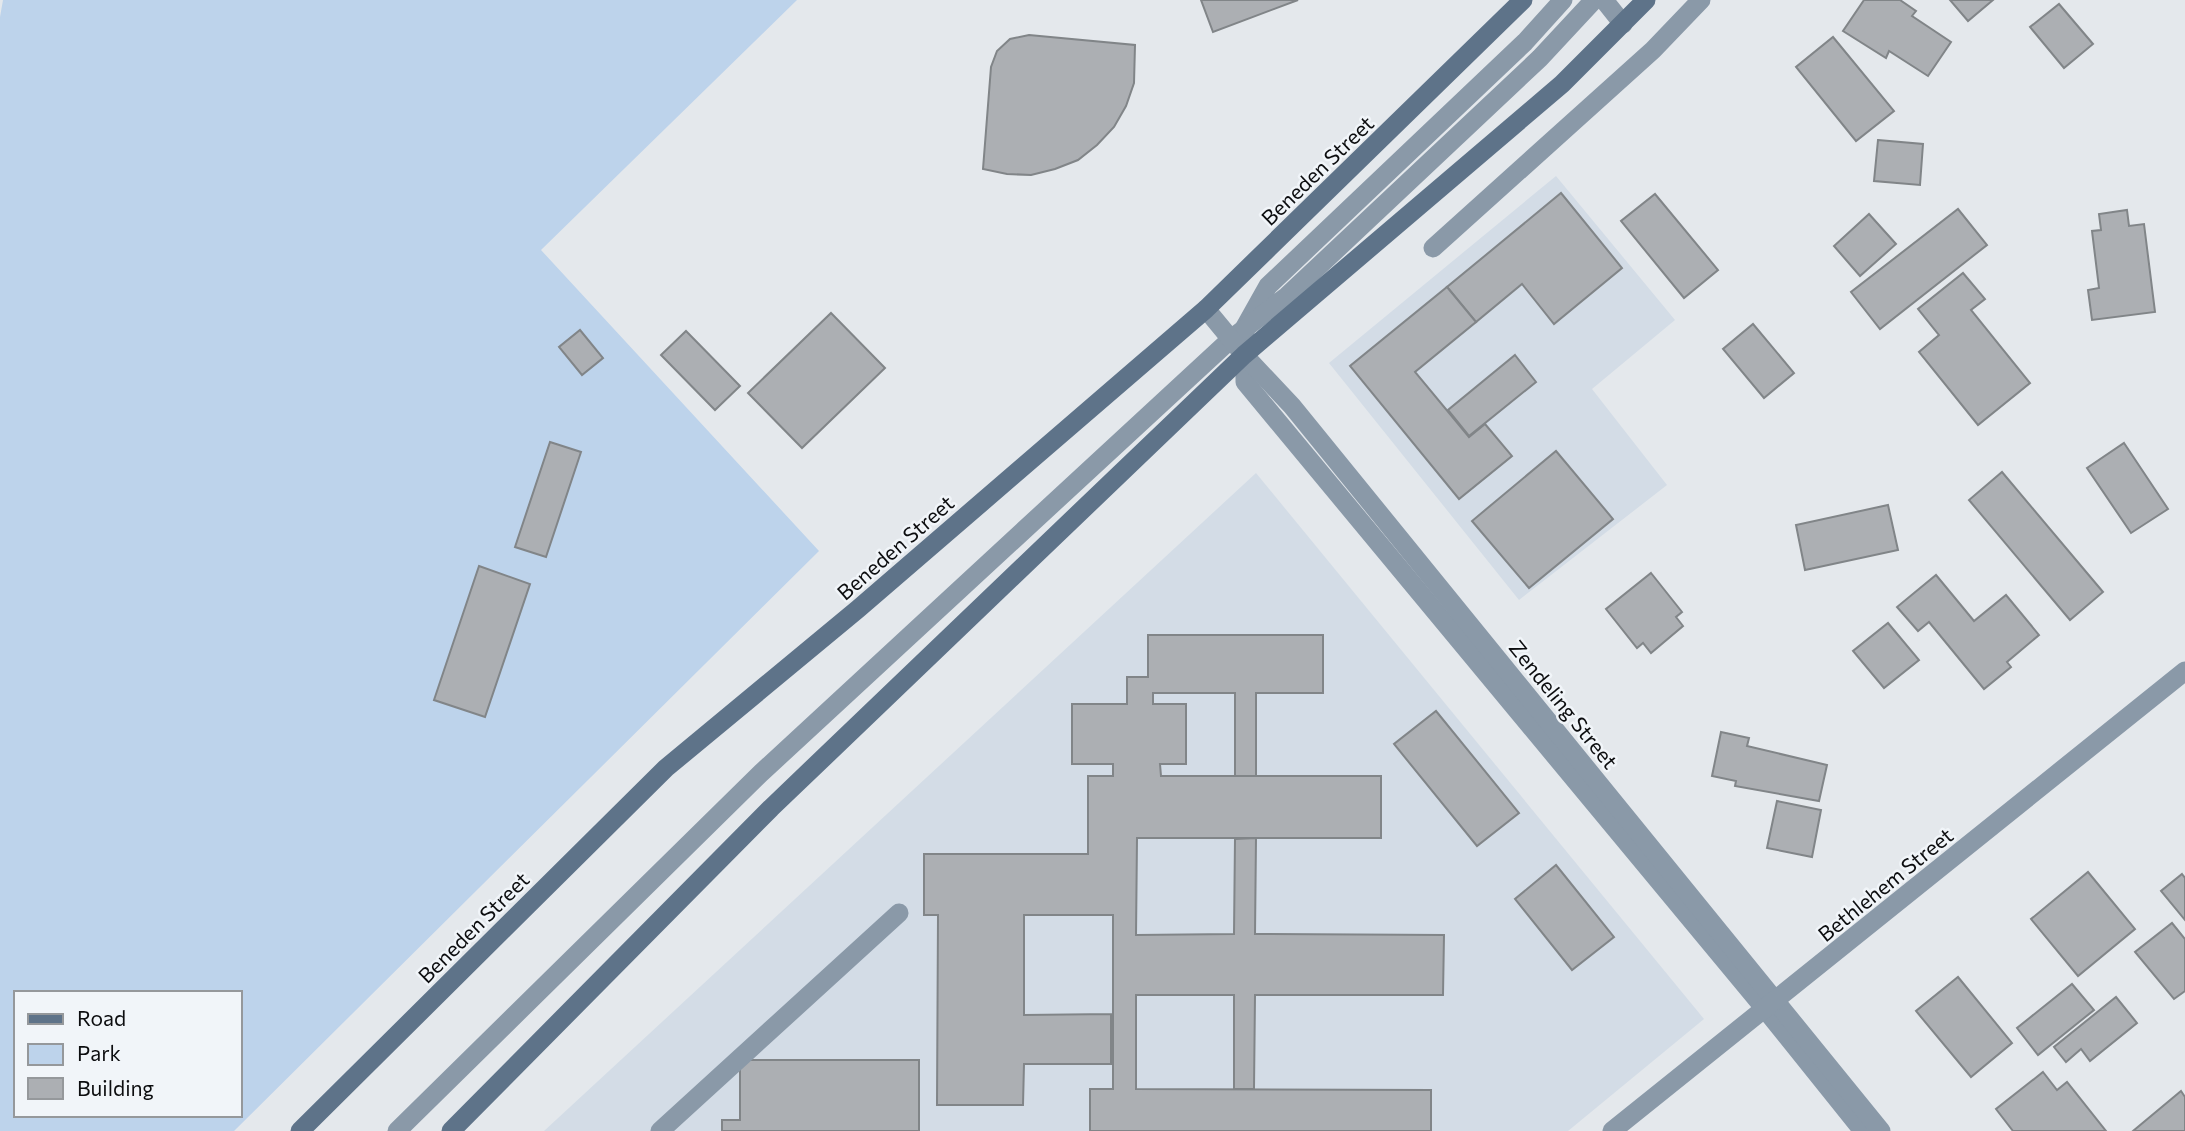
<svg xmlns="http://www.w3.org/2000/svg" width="2185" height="1131" font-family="Commissioner,sans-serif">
<rect width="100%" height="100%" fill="#e4e8ec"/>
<g fill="#d3dce6">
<path d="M 1556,176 L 1675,320 L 1592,389 L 1667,485 L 1519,600 L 1329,363 Z"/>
<path d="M 1256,473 L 1704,1019 L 1568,1131 L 544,1131 Z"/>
</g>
<path fill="#bdd3eb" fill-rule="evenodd" d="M 3,0 L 797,0 L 541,250 L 819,551 L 234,1131 L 0,1131 L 0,17 ZM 16,993 L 240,993 L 240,1115 L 16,1115 Z"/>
<g fill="#acafb3" stroke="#818588" stroke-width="2" fill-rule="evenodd">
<path d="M 1201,0 L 1298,0 L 1213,32 Z"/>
<path d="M 1864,0 L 1900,0 L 1916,11 L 1912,16 L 1951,42 L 1928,76 L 1889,51 L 1886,58 L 1843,31 Z"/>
<path d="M 1950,0 L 1993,0 L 1968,21 Z"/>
<path d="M 2059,4 L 2093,44 L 2064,68 L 2030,27 Z"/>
<path d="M 1029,35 L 1135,45 L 1134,83 L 1126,106 L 1114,127 L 1097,145 L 1078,160 L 1055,169 L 1031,175 L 1007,174 L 983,169 L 991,67 L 997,51 L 1010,39 Z"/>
<path d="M 1833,37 L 1894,111 L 1856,141 L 1796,67 Z"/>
<path d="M 1878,140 L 1923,144 L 1920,185 L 1874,181 Z"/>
<path d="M 1561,193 L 1622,268 L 1554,324 L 1522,284 L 1476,322 L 1447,287 Z"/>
<path d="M 1655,194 L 1718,270 L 1684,298 L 1621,221 Z"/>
<path d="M 1958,209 L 1987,245 L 1880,329 L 1851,292 Z"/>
<path d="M 2127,210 L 2129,226 L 2144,224 L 2155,312 L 2092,320 L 2088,290 L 2099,288 L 2092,231 L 2101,230 L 2099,214 Z"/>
<path d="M 1869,214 L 1896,244 L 1860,276 L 1834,246 Z"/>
<path d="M 1963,273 L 1985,299 L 1971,310 L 2030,383 L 1978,425 L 1919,352 L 1939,335 L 1918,309 Z"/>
<path d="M 1447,287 L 1476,322 L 1415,372 L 1469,437 L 1485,424 L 1512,456 L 1459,499 L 1350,366 Z"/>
<path d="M 831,313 L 885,368 L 802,448 L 748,393 Z"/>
<path d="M 1753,324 L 1794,373 L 1764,398 L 1723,349 Z"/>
<path d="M 580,330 L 603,358 L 582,375 L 559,347 Z"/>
<path d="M 686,331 L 740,386 L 715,410 L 661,355 Z"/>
<path d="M 1515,355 L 1536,382 L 1469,436 L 1448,410 Z"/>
<path d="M 550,442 L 581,452 L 546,557 L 515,547 Z"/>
<path d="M 2124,443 L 2168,509 L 2131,533 L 2087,468 Z"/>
<path d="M 1556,451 L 1613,519 L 1529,588 L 1472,521 Z"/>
<path d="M 2002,472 L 2103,592 L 2070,620 L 1969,500 Z"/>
<path d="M 1888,505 L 1898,550 L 1805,570 L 1796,525 Z"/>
<path d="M 479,566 L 530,584 L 485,717 L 434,700 Z"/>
<path d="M 1651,573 L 1682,612 L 1676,617 L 1683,626 L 1651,653 L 1643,643 L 1637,648 L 1606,609 Z"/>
<path d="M 1936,575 L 1974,621 L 2006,595 L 2039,635 L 2007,662 L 2011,667 L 1984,689 L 1929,622 L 1918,631 L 1897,607 Z"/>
<path d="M 1888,623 L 1919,660 L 1884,688 L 1853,651 Z"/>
<path d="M 1148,635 L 1323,635 L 1323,693 L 1256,693 L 1256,776 L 1235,776 L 1381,776 L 1381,838 L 1256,838 L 1255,934 L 1444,935 L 1443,995 L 1255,995 L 1254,1089 L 1234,1089 L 1234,995 L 1136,995 L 1136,1089 L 1431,1090 L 1431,1131 L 1090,1131 L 1090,1089 L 1113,1089 L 1113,915 L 1024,915 L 1024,1015 L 1111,1014 L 1111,1064 L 1024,1064 L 1023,1105 L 937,1105 L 938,915 L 924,915 L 924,854 L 1088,854 L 1088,776 L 1113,776 L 1113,764 L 1072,764 L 1072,704 L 1127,704 L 1127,677 L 1148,677 ZM 1153,693 L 1235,693 L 1235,776 L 1161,776 L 1160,764 L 1186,764 L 1186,704 L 1153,704 ZM 1137,838 L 1256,838 L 1235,839 L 1234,934 L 1136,935 Z"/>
<path d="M 1436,711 L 1519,813 L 1477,846 L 1394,744 Z"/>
<path d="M 1721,732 L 1749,738 L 1747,746 L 1827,765 L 1819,801 L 1735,786 L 1736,781 L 1712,776 Z"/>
<path d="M 1777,801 L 1821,810 L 1812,857 L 1767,848 Z"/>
<path d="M 1556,865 L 1614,937 L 1572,970 L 1515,899 Z"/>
<path d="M 2088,872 L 2135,929 L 2078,976 L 2031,919 Z"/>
<path d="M 2182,874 L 2185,878 L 2185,920 L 2161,891 Z"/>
<path d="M 2172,923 L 2185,939 L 2185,991 L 2174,999 L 2135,952 Z"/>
<path d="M 1958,977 L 2012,1043 L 1971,1077 L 1916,1011 Z"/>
<path d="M 2072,984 L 2094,1010 L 2038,1055 L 2017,1028 Z"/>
<path d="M 2116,997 L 2137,1023 L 2090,1061 L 2081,1049 L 2066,1062 L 2054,1047 Z"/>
<path d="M 740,1060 L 919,1060 L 919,1131 L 722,1131 L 722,1120 L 740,1120 Z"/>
<path d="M 2043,1072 L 2057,1090 L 2067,1082 L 2106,1131 L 2013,1131 L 1996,1109 Z"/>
<path d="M 2181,1091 L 2185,1097 L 2185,1131 L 2133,1131 Z"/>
</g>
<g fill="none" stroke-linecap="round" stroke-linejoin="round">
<g stroke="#8a99a8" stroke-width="19">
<path d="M 1563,0 L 1525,42 L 1268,286 L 1245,327 L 1245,382 L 1765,1009 L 1863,1131"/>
<path d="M 397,1131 L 761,773 L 1231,339 L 1287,296 L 1540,58 L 1594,0"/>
<path d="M 660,1131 L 899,913"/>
</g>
<g stroke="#8a99a8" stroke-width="19">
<path d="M 1604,0 L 1623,24"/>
<path d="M 1433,248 L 1653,50 L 1701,0"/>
<path d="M 1206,309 L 1244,355 L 1292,406 L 1881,1131"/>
<path d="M 1612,1131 L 2185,671"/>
</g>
<g stroke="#5e7389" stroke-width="19">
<path d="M 300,1131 L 666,768 L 858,609 L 1206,309 L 1523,0"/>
<path d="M 451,1131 L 771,808 L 1244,355 L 1562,84 L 1646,0"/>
</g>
</g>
<g text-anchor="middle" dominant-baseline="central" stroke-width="5" stroke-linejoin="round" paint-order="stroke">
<g font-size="21" fill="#0c0d0f" stroke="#f1f5f9">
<text transform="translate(1317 170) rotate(-44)">Beneden Street</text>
<text transform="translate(895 547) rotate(-41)">Beneden Street</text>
<text transform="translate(1564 704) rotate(51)">Zendeling Street</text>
<text transform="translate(1885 884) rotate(-39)">Bethlehem Street</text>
<text transform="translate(473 927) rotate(-45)">Beneden Street</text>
</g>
</g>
<rect x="14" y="991" width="228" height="126" fill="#f1f5f9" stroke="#95989b" stroke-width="2"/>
<rect x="28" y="1014" width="35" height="10" fill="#5e7389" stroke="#95989b" stroke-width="2"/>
<text x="77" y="1026" font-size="21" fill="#0c0d0f">Road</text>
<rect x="28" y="1044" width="35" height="21" fill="#bdd3eb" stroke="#95989b" stroke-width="2"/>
<text x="77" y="1061" font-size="21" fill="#0c0d0f">Park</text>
<rect x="28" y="1078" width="35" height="21" fill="#acafb3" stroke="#95989b" stroke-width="2"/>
<text x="77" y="1096" font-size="21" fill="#0c0d0f">Building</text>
</svg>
